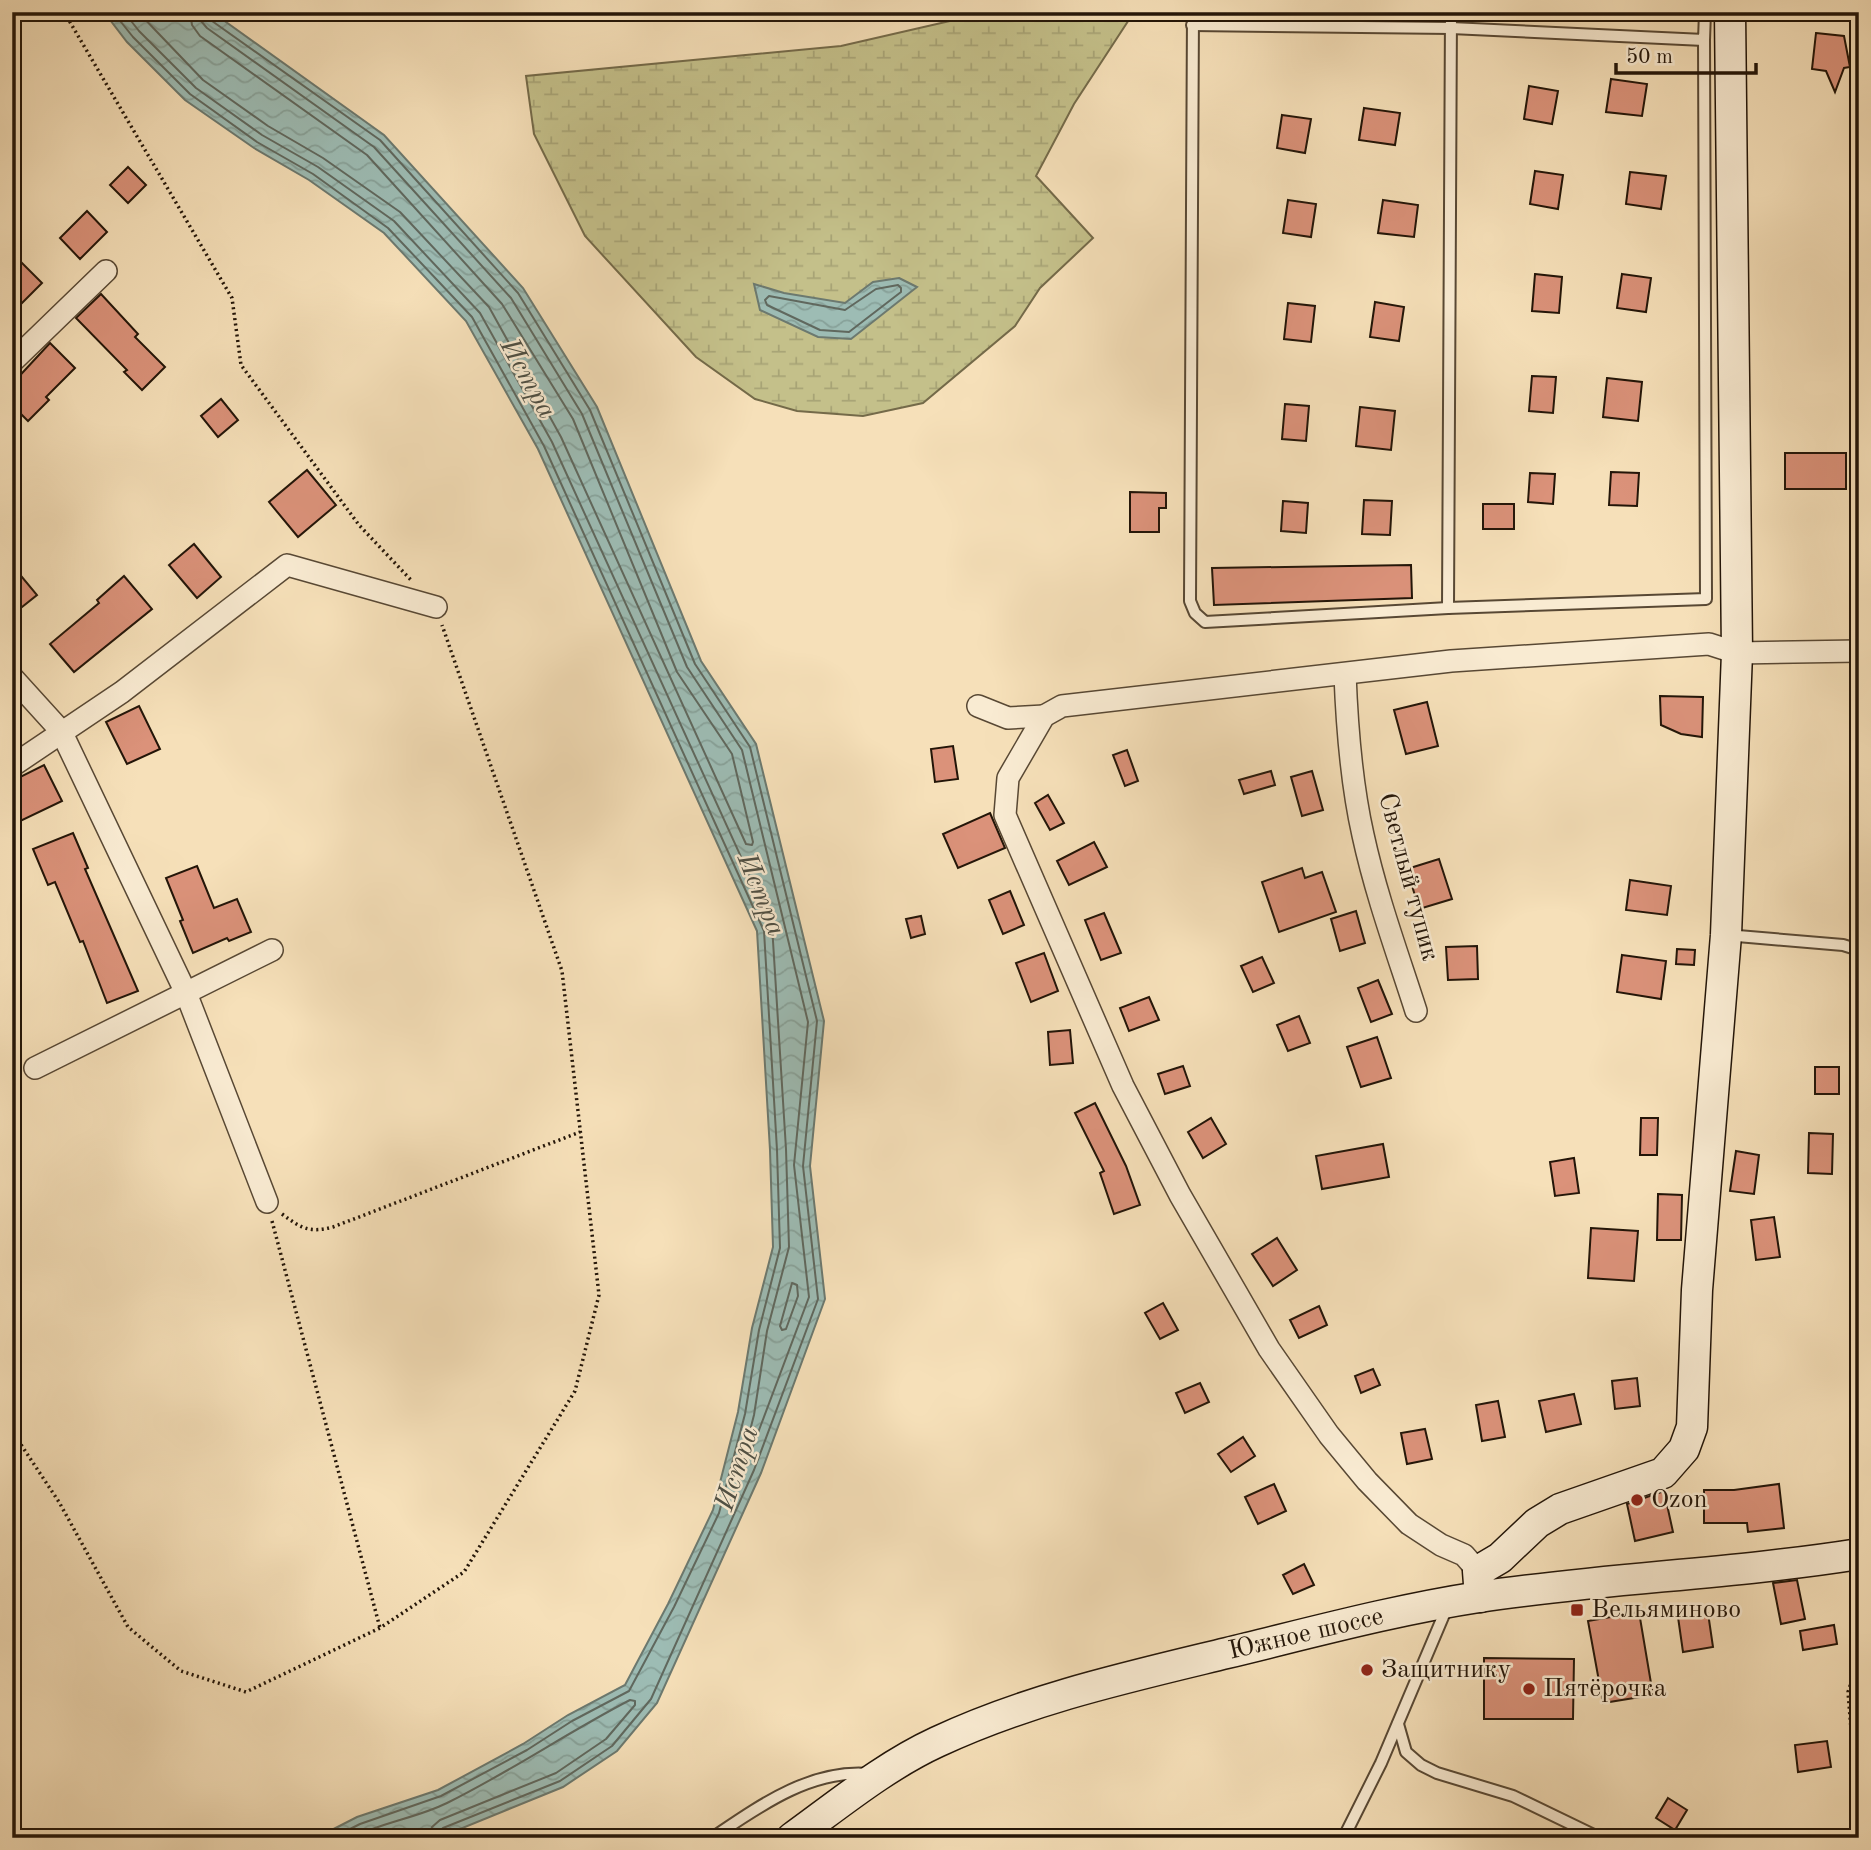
<svg xmlns="http://www.w3.org/2000/svg" width="1871" height="1850" font-family="'Old Standard TT',serif">
<defs>
<pattern id="wetland-marsh" width="20" height="14" patternUnits="userSpaceOnUse" patternTransform="scale(1.75)"><rect width="20" height="14" fill="#c4c08a"/><path d="M1 5h8M5 5V1M11 12h8M15 12V8" fill="none" stroke="#a8a476"/></pattern>
<pattern id="water-waves" width="16" height="10" patternUnits="userSpaceOnUse" patternTransform="scale(1.75)"><rect width="16" height="10" fill="#9dbcb4"/><path d="M0 5q4-4 8 0t8 0" fill="none" stroke="#87a199"/></pattern>
</defs>
<rect width="100%" height="100%" fill="#f6e0b9"/>
<filter id="stains"><feTurbulence type="fractalNoise" baseFrequency=".00286" numOctaves="4"/><feColorMatrix values="0 0 0 0 .2 0 0 0 0 .09 0 0 0 0 .02 0 0 0 .5 -.17"/></filter>
<radialGradient id="worn" r=".72"><stop offset=".6" stop-color="#630" stop-opacity="0"/><stop offset="1" stop-color="#630" stop-opacity=".3"/></radialGradient>
<path fill="url(#wetland-marsh)" stroke="#746a49" stroke-width="2" d="M 989,12 L 1134,12 L 1074,104 L 1036,176 L 1093,238 L 1040,288 L 1015,326 L 923,403 L 863,416 L 797,411 L 755,399 L 696,357 L 585,236 L 534,134 L 526,76 L 841,46 Z"/>
<g fill="url(#water-waves)" stroke="#6c796f" stroke-width="2">
<path d="M 104,12 L 212,12 L 384,135 L 523,288 L 597,407 L 701,661 L 756,744 L 824,1021 L 810,1166 L 825,1299 L 761,1473 L 657,1703 L 617,1751 L 563,1787 L 438,1838 L 316,1838 L 357,1817 L 438,1790 L 523,1744 L 568,1715 L 625,1685 L 668,1604 L 713,1510 L 738,1412 L 752,1328 L 773,1247 L 770,1150 L 757,931 L 538,449 L 466,321 L 384,233 L 309,180 L 254,148 L 185,100 L 127,42 Z"/>
<path d="M 899,278 L 917,287 L 851,339 L 818,337 L 760,310 L 754,284 L 784,293 L 845,303 L 873,282 Z"/>
</g>
<g fill="none" stroke-linecap="round" stroke-linejoin="round">
<g stroke="#60685e" stroke-width="2">
<path d="M 113,12 L 133,37 L 190,94 L 257,142 L 313,174 L 388,228 L 472,317 L 544,446 L 764,931 L 777,1150 L 780,1248 L 759,1330 L 745,1414 L 719,1513 L 674,1607 L 629,1691 L 572,1721 L 527,1750 L 441,1796 L 360,1824 L 332,1838"/>
<path d="M 124,12 L 139,31 L 196,88 L 262,135 L 318,167 L 394,221 L 480,313 L 552,442 L 772,925 L 786,1149 L 789,1247 L 767,1331 L 754,1415 L 745,1450 L 750,1454 L 809,1297 L 794,1165 L 808,1022 L 742,750 L 687,667 L 582,414 L 511,298 L 374,147 L 207,28 L 201,21 L 200,12"/>
<path d="M 138,12 L 203,80 L 268,126 L 323,158 L 400,212 L 489,307 L 561,437 L 746,844 L 752,845 L 753,842 L 732,754 L 677,672 L 573,419 L 502,304 L 367,155 L 200,36 L 192,25 L 190,12"/>
<path d="M 209,12 L 212,21 L 380,140 L 518,293 L 590,410 L 695,664 L 750,747 L 817,1021 L 803,1166 L 818,1299 L 754,1470 L 651,1699 L 612,1746 L 560,1781 L 443,1828 L 439,1832 L 438,1838"/>
<path d="M 898,285 L 901,288 L 901,292 L 849,332 L 820,330 L 767,305 L 765,300 L 769,296 L 845,310 L 876,289 Z"/>
<path d="M 792,1283 L 797,1285 L 798,1296 L 786,1329 L 782,1330 L 780,1326 Z"/>
<path d="M 351,1838 C 382,1822 417,1818 447,1803 C 510,1772 568,1732 630,1700 L 635,1701 L 635,1705 L 606,1739 L 556,1773 L 440,1820 L 432,1827 L 430,1838"/>
</g>
</g>
<g fill="#db927a" stroke="#231508" stroke-width="2">
<path d="M 1816,33 L 1844,36 L 1850,67 L 1844,68 L 1835,92 L 1826,71 L 1812,69 Z"/>
<path d="M 1611,79 L 1647,84 L 1642,116 L 1606,112 Z"/>
<path d="M 1529,86 L 1558,91 L 1552,124 L 1524,119 Z"/>
<path d="M 1364,108 L 1400,113 L 1395,145 L 1359,140 Z"/>
<path d="M 1282,115 L 1311,119 L 1305,153 L 1277,148 Z"/>
<path d="M 128,167 L 146,185 L 128,203 L 110,185 Z"/>
<path d="M 1535,171 L 1563,175 L 1558,209 L 1530,204 Z"/>
<path d="M 1630,172 L 1666,176 L 1661,209 L 1626,204 Z"/>
<path d="M 1288,200 L 1316,204 L 1311,237 L 1283,233 Z"/>
<path d="M 1383,200 L 1418,205 L 1414,237 L 1378,233 Z"/>
<path d="M 87,211 L 107,232 L 80,259 L 60,238 Z"/>
<path d="M 12,253 L 42,283 L 12,313 Z"/>
<path d="M 1535,274 L 1562,277 L 1559,313 L 1532,311 Z"/>
<path d="M 1622,274 L 1651,278 L 1646,312 L 1617,308 Z"/>
<path d="M 101,294 L 138,334 L 135,337 L 165,367 L 142,390 L 124,372 L 127,370 L 76,318 Z"/>
<path d="M 1375,302 L 1404,307 L 1399,341 L 1370,337 Z"/>
<path d="M 1288,303 L 1315,306 L 1311,342 L 1284,339 Z"/>
<path d="M 50,343 L 75,368 L 46,397 L 49,400 L 28,421 L 12,405 L 12,384 Z"/>
<path d="M 1532,376 L 1556,377 L 1553,413 L 1529,411 Z"/>
<path d="M 1607,378 L 1642,382 L 1638,421 L 1603,417 Z"/>
<path d="M 221,399 L 238,420 L 218,437 L 201,416 Z"/>
<path d="M 1285,404 L 1309,406 L 1306,441 L 1282,439 Z"/>
<path d="M 1360,407 L 1395,411 L 1391,450 L 1356,446 Z"/>
<rect x="1785" y="453" width="61" height="36"/>
<path d="M 307,470 L 336,505 L 298,537 L 269,502 Z"/>
<path d="M 1611,472 L 1639,473 L 1637,506 L 1609,505 Z"/>
<path d="M 1530,473 L 1555,474 L 1553,504 L 1528,502 Z"/>
<path d="M 1130,492 L 1166,493 L 1166,508 L 1159,508 L 1159,532 L 1130,532 Z"/>
<path d="M 1364,500 L 1392,501 L 1390,535 L 1362,534 Z"/>
<path d="M 1283,501 L 1308,503 L 1306,533 L 1281,531 Z"/>
<rect x="1483" y="504" width="31" height="25"/>
<path d="M 194,544 L 221,577 L 197,598 L 169,565 Z"/>
<path d="M 12,565 L 37,595 L 12,615 Z"/>
<path d="M 1411,565 L 1412,598 L 1214,605 L 1212,568 Z"/>
<path d="M 124,576 L 152,609 L 74,672 L 50,644 L 99,603 L 97,600 Z"/>
<path d="M 1660,696 L 1703,697 L 1702,737 L 1681,734 L 1661,725 Z"/>
<path d="M 1427,702 L 1438,746 L 1406,754 L 1394,710 Z"/>
<path d="M 139,706 L 160,749 L 127,764 L 106,722 Z"/>
<path d="M 953,746 L 958,779 L 935,782 L 931,749 Z"/>
<path d="M 1127,750 L 1138,781 L 1125,786 L 1113,755 Z"/>
<path d="M 44,765 L 62,801 L 12,825 L 12,781 Z"/>
<path d="M 1271,771 L 1275,785 L 1244,794 L 1239,780 Z"/>
<path d="M 1312,771 L 1323,810 L 1302,816 L 1291,777 Z"/>
<path d="M 1048,795 L 1064,823 L 1050,830 L 1035,803 Z"/>
<path d="M 990,813 L 1005,848 L 958,868 L 943,834 Z"/>
<path d="M 73,833 L 88,868 L 85,869 L 138,991 L 107,1003 L 83,941 L 80,942 L 55,882 L 48,885 L 33,849 Z"/>
<path d="M 1094,842 L 1107,867 L 1069,885 L 1057,861 Z"/>
<path d="M 1439,859 L 1452,899 L 1419,909 L 1407,869 Z"/>
<path d="M 197,866 L 214,908 L 237,899 L 251,932 L 229,941 L 227,938 L 193,953 L 180,921 L 183,920 L 166,878 Z"/>
<path d="M 1302,868 L 1305,878 L 1322,872 L 1336,912 L 1279,932 L 1262,882 Z"/>
<path d="M 1630,880 L 1671,886 L 1667,915 L 1626,910 Z"/>
<path d="M 1010,891 L 1024,925 L 1003,934 L 989,900 Z"/>
<path d="M 1356,911 L 1365,943 L 1340,951 L 1331,919 Z"/>
<path d="M 1104,913 L 1121,953 L 1101,960 L 1085,920 Z"/>
<path d="M 921,916 L 925,934 L 911,938 L 906,919 Z"/>
<path d="M 1477,946 L 1478,979 L 1448,980 L 1446,947 Z"/>
<path d="M 1677,949 L 1695,950 L 1694,965 L 1676,964 Z"/>
<path d="M 1044,953 L 1058,991 L 1031,1002 L 1016,963 Z"/>
<path d="M 1622,955 L 1666,961 L 1661,999 L 1617,992 Z"/>
<path d="M 1262,957 L 1274,983 L 1253,992 L 1241,966 Z"/>
<path d="M 1378,980 L 1392,1014 L 1371,1022 L 1358,988 Z"/>
<path d="M 1149,997 L 1159,1020 L 1129,1031 L 1120,1008 Z"/>
<path d="M 1299,1016 L 1310,1043 L 1288,1051 L 1277,1025 Z"/>
<path d="M 1070,1030 L 1073,1063 L 1050,1065 L 1048,1032 Z"/>
<path d="M 1377,1037 L 1391,1078 L 1361,1087 L 1347,1047 Z"/>
<path d="M 1183,1066 L 1190,1086 L 1165,1094 L 1158,1074 Z"/>
<rect x="1815" y="1067" width="24" height="27"/>
<path d="M 1095,1103 L 1126,1166 L 1140,1205 L 1114,1214 L 1100,1173 L 1104,1171 L 1075,1113 Z"/>
<path d="M 1211,1118 L 1226,1144 L 1203,1158 L 1188,1132 Z"/>
<path d="M 1641,1118 L 1658,1118 L 1657,1155 L 1640,1155 Z"/>
<path d="M 1809,1133 L 1833,1134 L 1832,1174 L 1808,1173 Z"/>
<path d="M 1383,1144 L 1389,1177 L 1322,1189 L 1316,1156 Z"/>
<path d="M 1736,1151 L 1759,1155 L 1754,1194 L 1730,1191 Z"/>
<path d="M 1574,1158 L 1579,1193 L 1555,1196 L 1550,1162 Z"/>
<path d="M 1658,1194 L 1682,1195 L 1681,1240 L 1657,1240 Z"/>
<path d="M 1774,1217 L 1780,1257 L 1756,1260 L 1751,1220 Z"/>
<path d="M 1591,1228 L 1638,1231 L 1634,1281 L 1588,1278 Z"/>
<path d="M 1277,1238 L 1297,1270 L 1273,1286 L 1252,1254 Z"/>
<path d="M 1163,1303 L 1178,1330 L 1160,1339 L 1145,1313 Z"/>
<path d="M 1319,1306 L 1327,1325 L 1299,1338 L 1290,1320 Z"/>
<path d="M 1373,1369 L 1380,1385 L 1361,1393 L 1355,1376 Z"/>
<path d="M 1637,1378 L 1640,1406 L 1615,1409 L 1612,1381 Z"/>
<path d="M 1200,1383 L 1209,1402 L 1185,1413 L 1176,1393 Z"/>
<path d="M 1574,1394 L 1581,1424 L 1546,1432 L 1539,1401 Z"/>
<path d="M 1498,1401 L 1505,1437 L 1482,1441 L 1476,1405 Z"/>
<path d="M 1425,1429 L 1432,1459 L 1407,1464 L 1401,1433 Z"/>
<path d="M 1243,1437 L 1255,1456 L 1231,1472 L 1218,1454 Z"/>
<path d="M 1274,1484 L 1286,1511 L 1258,1524 L 1245,1497 Z"/>
<path d="M 1779,1484 L 1784,1528 L 1748,1532 L 1747,1523 L 1704,1523 L 1704,1490 L 1734,1490 Z"/>
<path d="M 1664,1491 L 1673,1532 L 1635,1541 L 1627,1504 Z"/>
<path d="M 1304,1564 L 1314,1585 L 1293,1594 L 1283,1575 Z"/>
<path d="M 1797,1580 L 1805,1619 L 1781,1624 L 1773,1583 Z"/>
<path d="M 1639,1612 L 1653,1695 L 1603,1703 L 1588,1621 Z"/>
<path d="M 1708,1613 L 1713,1647 L 1683,1652 L 1678,1617 Z"/>
<path d="M 1834,1625 L 1837,1644 L 1803,1650 L 1800,1631 Z"/>
<path d="M 1484,1658 L 1574,1659 L 1573,1719 L 1484,1719 Z"/>
<path d="M 1827,1741 L 1831,1767 L 1798,1772 L 1795,1745 Z"/>
<path d="M 1668,1798 L 1687,1810 L 1675,1830 L 1656,1818 Z"/>
</g>
<g fill="none" stroke-linecap="round" stroke-linejoin="round">
<defs>
<g id="lane">
<path d="M 1193,12 L 1190,601 L 1195,613 L 1205,622 L 1448,608"/>
<path d="M 1451,12 L 1448,608 L 1706,599 L 1704,40"/>
<path d="M 1192,25 L 1451,28 L 1704,40 L 1705,12"/>
<path d="M 1726,935 L 1843,945 L 1859,950"/>
<path d="M 1398,1724 L 1406,1752 L 1421,1765 L 1437,1773 L 1513,1796 L 1600,1838"/>
<path d="M 1346,1833 L 1381,1763 L 1448,1605"/>
<path d="M 712,1838 C 758,1807 810,1769 869,1774"/>
</g>
<g id="street">
<path d="M 12,362 L 106,271"/>
<path d="M 1345,674 C 1347,727 1351,782 1363,835 C 1376,895 1397,952 1416,1011"/>
<path d="M 12,677 L 61,731 L 186,993 L 267,1202"/>
<path d="M 978,706 L 1008,718 L 1044,716"/>
<path d="M 12,766 L 122,692 L 287,565 L 436,607"/>
<path d="M 35,1068 L 272,950"/>
<path d="M 1478,1571 L 1464,1555 L 1441,1545 L 1409,1524 L 1367,1481 L 1329,1435 L 1269,1349 L 1180,1195 L 1123,1086 L 1005,815 L 1008,778 L 1044,716 L 1062,706 L 1451,661 L 1709,644 L 1737,653 L 1859,651"/>
</g>
<g id="secondary">
<path d="M 1480,1597 L 1478,1571 L 1500,1558 L 1537,1523 L 1560,1509 L 1663,1473 L 1684,1449 L 1692,1427 L 1697,1290 L 1726,935 L 1737,653 L 1730,12"/>
<path d="M 792,1838 C 839,1804 885,1766 937,1742 C 1029,1699 1128,1677 1227,1653 C 1310,1633 1394,1610 1479,1597 C 1605,1578 1733,1574 1859,1554"/>
</g>
</defs>
<use href="#lane" stroke="#584834" stroke-width="14"/>
<use href="#street" stroke="#584834" stroke-width="24"/>
<use href="#secondary" stroke="#231508" stroke-width="33"/>
<g stroke="#231508" stroke-width="3.5" stroke-dasharray="2 3.5" stroke-linecap="butt">
<path d="M 64,12 L 232,298 L 241,365 L 359,525 L 411,580"/>
<path d="M 282,1214 C 302,1229 310,1233 333,1227 L 580,1132"/>
<path d="M 272,1221 L 380,1628"/>
<path d="M 12,1431 L 59,1502 L 128,1627 L 181,1671 L 246,1692 L 380,1628 L 464,1572 L 575,1391 L 599,1295 L 562,971 L 442,625"/>
<path d="M 1859,1659 L 1848,1692 L 1851,1729 L 1852,1778 L 1859,1805"/>
<path d="M 1849,1838 L 1859,1828"/>
</g>
<use href="#lane" stroke="#f9ebd2" stroke-width="10"/>
<use href="#street" stroke="#f9ebd2" stroke-width="21"/>
<use href="#secondary" stroke="#f9ebd2" stroke-width="30"/>
</g>
<g fill="#8f2418" stroke="#f9ebd2" stroke-width="2.5">
<circle cx="1637" cy="1500" r="7"/>
<rect x="1570" y="1603" width="14" height="14" rx="3.5"/>
<circle cx="1367" cy="1670" r="7"/>
<circle cx="1529" cy="1689" r="7"/>
</g>
<g text-anchor="middle" dominant-baseline="central" stroke-width="5" stroke-linejoin="round" paint-order="stroke">
<g font-size="26" fill="#231508" stroke="#f9ebd2">
<text transform="translate(1408 877) rotate(75)">Светлый тупик</text>
<text transform="translate(1306 1634) rotate(-13)">Южное шоссе</text>
</g>
<g font-size="26" fill="#231508" stroke="#f9ebd2" text-anchor="start">
<text x="1651" y="1500">Ozon</text>
<text x="1591" y="1610">Вельяминово</text>
<text x="1381" y="1670">Защитнику</text>
<text x="1543" y="1689">Пятёрочка</text>
</g>
<g font-size="28" font-style="italic" fill="#4e4f44" stroke="#f9ebd2">
<text transform="translate(527 379) rotate(61)">Истра</text>
<text transform="translate(760 895) rotate(68)">Истра</text>
<text transform="translate(738 1469) rotate(-72)">Истра</text>
</g>
</g>
<rect width="1871" height="1850" fill="none" stroke="#f6e0b9" stroke-width="42"/>
<rect x="14" y="14" width="1843" height="1822" fill="none" stroke="#231508" stroke-width="3.5"/>
<rect x="21" y="21" width="1829" height="1808" fill="none" stroke="#231508" stroke-width="2"/>
<path d="M1616 63v10h140v-10" fill="none" stroke="#231508" stroke-width="3.5"/>
<text x="1626" y="63" font-size="21" fill="#231508" stroke="#f9ebd2" stroke-width="5" paint-order="stroke">50 m</text>
<rect width="100%" height="100%" filter="url(#stains)"/>
<rect width="100%" height="100%" fill="url(#worn)"/>
</svg>
